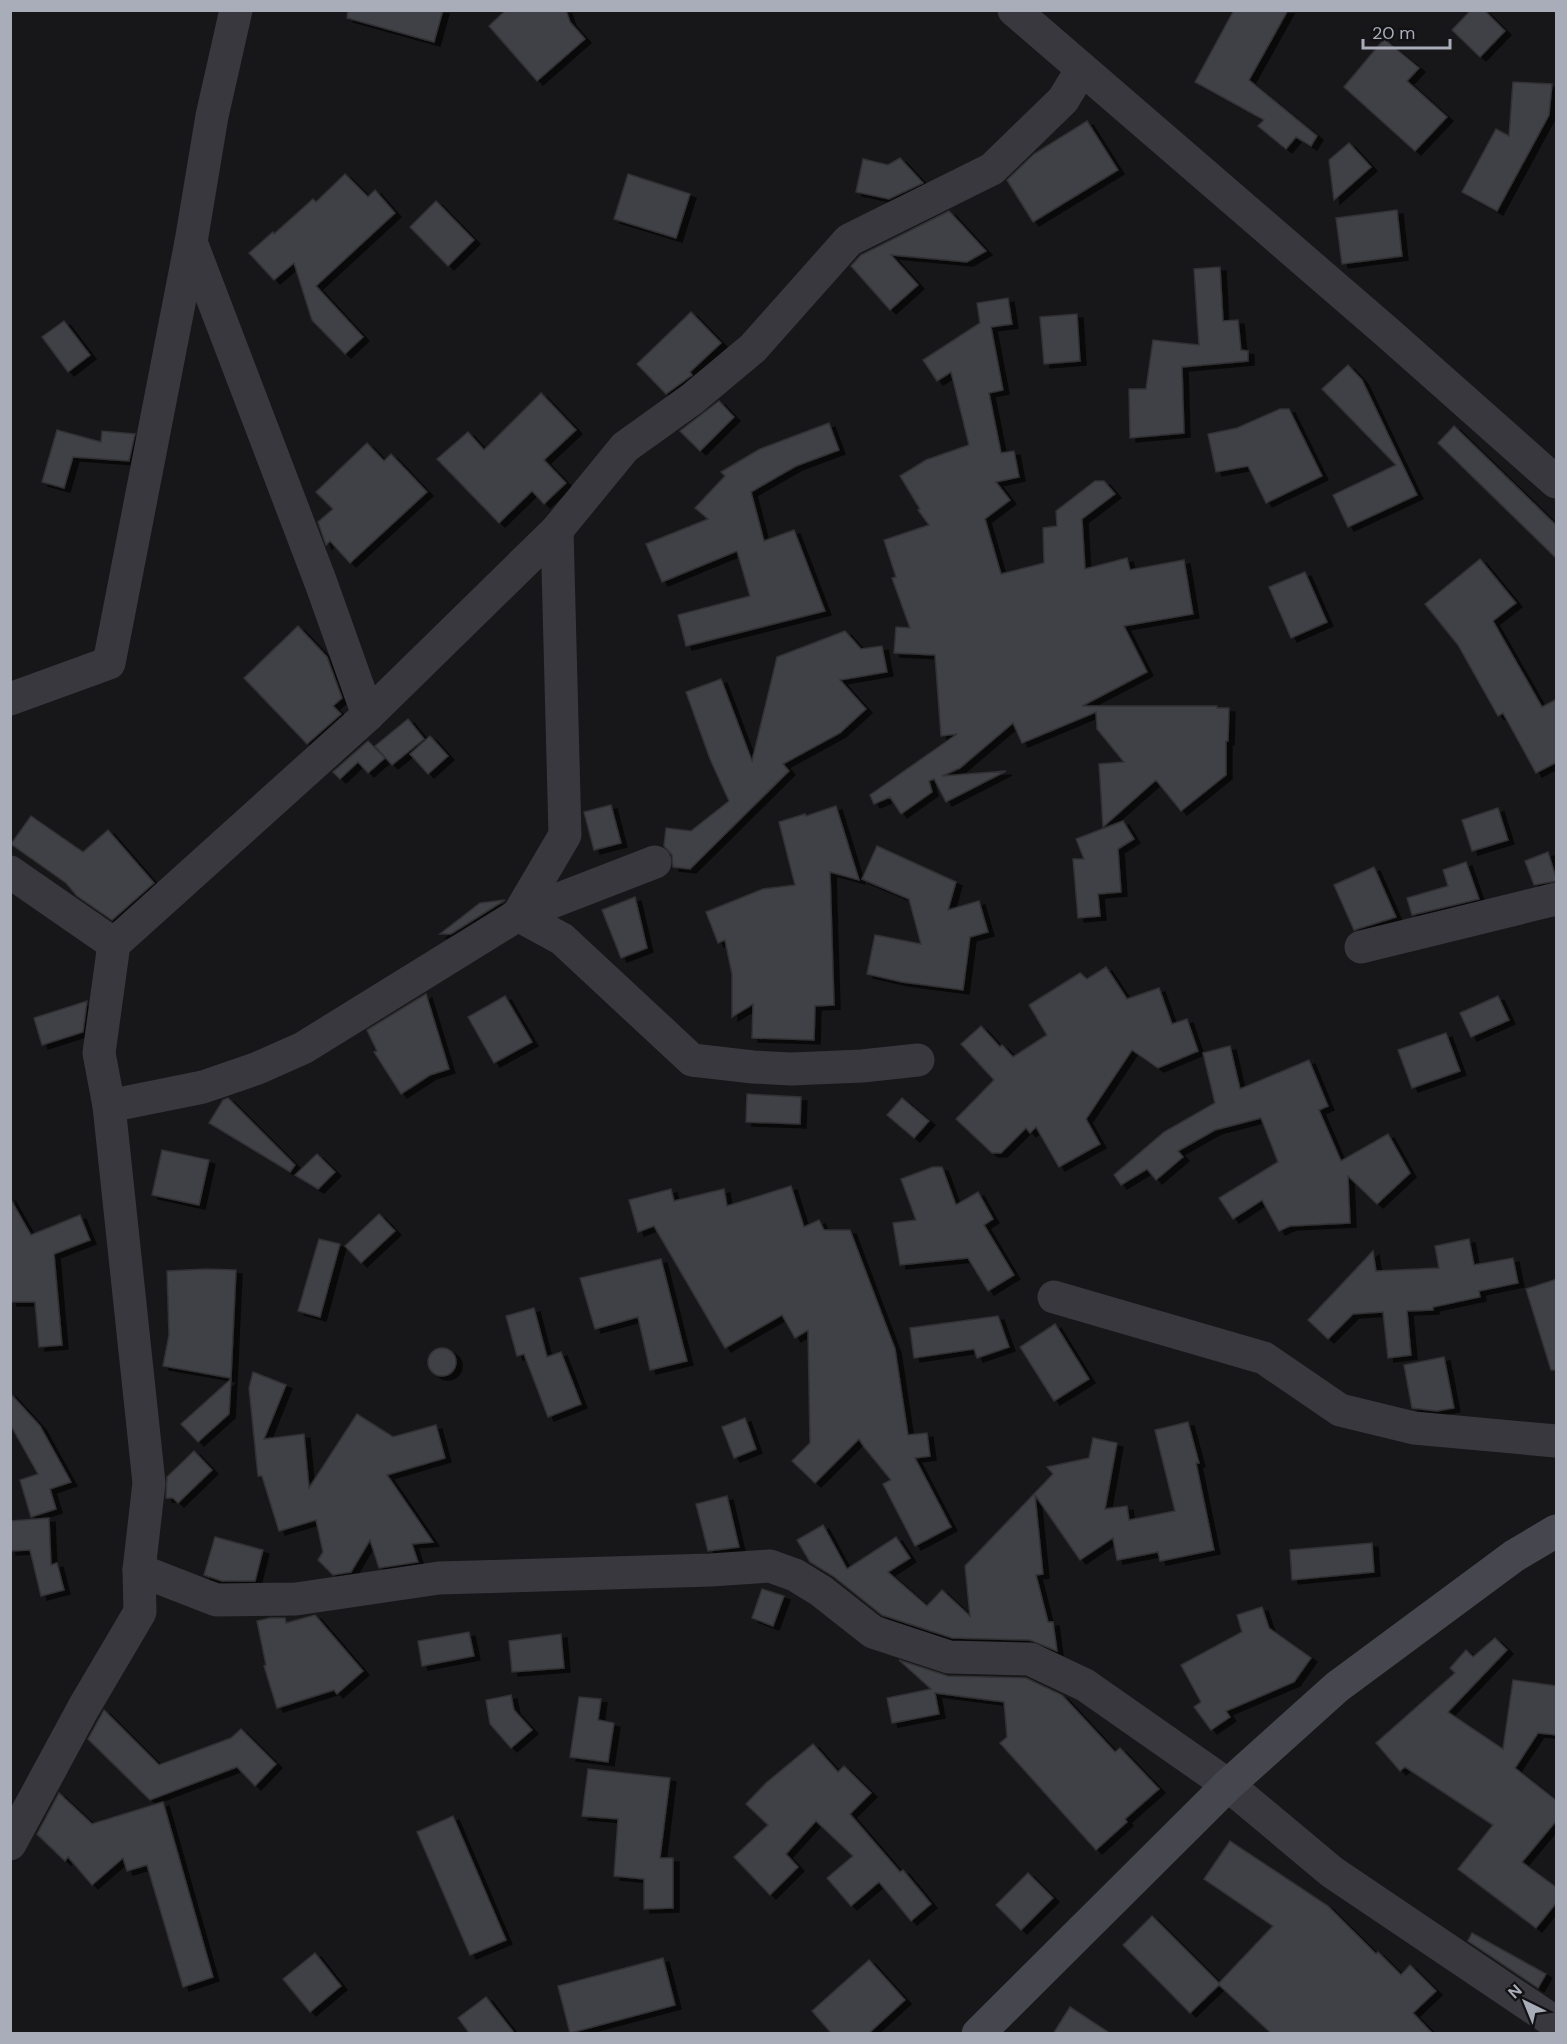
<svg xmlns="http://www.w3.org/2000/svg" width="1567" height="2044" font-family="'DM Sans',sans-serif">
<defs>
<filter id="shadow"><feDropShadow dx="6" dy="4" stdDeviation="0" flood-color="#0009"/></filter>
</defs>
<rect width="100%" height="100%" fill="#171719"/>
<g fill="#414146" stroke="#313135" stroke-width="1.5" filter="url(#shadow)">
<path d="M 348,10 L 443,10 L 434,42 L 347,18 Z"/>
<path d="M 506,10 L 566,10 L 570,22 L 585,39 L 537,81 L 489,26 Z"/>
<path d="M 1234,10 L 1288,10 L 1249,80 L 1317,136 L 1311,146 L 1296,137 L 1286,149 L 1258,126 L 1264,120 L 1195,82 Z"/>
<path d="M 1471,10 L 1484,10 L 1505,31 L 1480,57 L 1452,30 Z"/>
<path d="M 1384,39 L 1419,68 L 1407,81 L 1447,117 L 1415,151 L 1344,87 Z"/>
<path d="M 1513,82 L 1552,84 L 1549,115 L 1497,211 L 1462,192 L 1496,129 L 1509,136 Z"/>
<path d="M 1087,121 L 1118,170 L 1033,222 L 1007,180 L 1034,154 Z"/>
<path d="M 1349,143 L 1371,167 L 1334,200 L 1329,160 Z"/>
<path d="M 900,158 L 923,183 L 889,199 L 856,192 L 863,159 L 888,165 Z"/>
<path d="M 345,174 L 368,197 L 375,190 L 395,213 L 316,286 L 363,337 L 345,354 L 312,320 L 294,263 L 274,280 L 249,253 L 273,232 L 274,234 L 313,199 L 316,202 Z"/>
<path d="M 628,174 L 690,194 L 676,238 L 614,219 Z"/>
<path d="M 436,201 L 474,240 L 448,266 L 410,227 Z"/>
<path d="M 1397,210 L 1402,256 L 1342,264 L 1336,218 Z"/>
<path d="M 949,211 L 986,251 L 967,262 L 891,255 L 918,285 L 890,310 L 851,266 L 861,255 Z"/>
<path d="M 1220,267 L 1223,321 L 1238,320 L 1241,350 L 1248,351 L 1248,361 L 1182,367 L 1184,433 L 1130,438 L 1129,389 L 1146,389 L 1153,340 L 1199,345 L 1194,269 Z"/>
<path d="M 1008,298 L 1012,324 L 991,327 L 1003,390 L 989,393 L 1001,453 L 1014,451 L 1019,477 L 996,482 L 1010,500 L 985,519 L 1001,574 L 1044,563 L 1043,528 L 1057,526 L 1056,511 L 1095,481 L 1104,481 L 1115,494 L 1082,519 L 1085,569 L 1127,558 L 1130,570 L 1184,560 L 1193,614 L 1124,626 L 1147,672 L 1082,706 L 1217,706 L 1217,708 L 1229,708 L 1228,741 L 1226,741 L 1226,775 L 1181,811 L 1156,780 L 1103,827 L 1099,764 L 1124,762 L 1097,729 L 1096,712 L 1022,743 L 1013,723 L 960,768 L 942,776 L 1006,771 L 946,802 L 934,779 L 929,781 L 932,792 L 901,814 L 890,797 L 874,804 L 870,795 L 957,734 L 941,736 L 935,655 L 894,653 L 896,627 L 910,628 L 892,578 L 896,577 L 884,540 L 929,525 L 918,510 L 920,509 L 900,476 L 926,460 L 969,445 L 951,372 L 937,381 L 923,360 L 980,323 L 977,303 Z"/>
<path d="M 691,312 L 721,343 L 690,372 L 692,375 L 666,394 L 637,364 Z"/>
<path d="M 1077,314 L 1080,361 L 1044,364 L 1040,317 Z"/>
<path d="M 64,321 L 90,355 L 68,372 L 42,337 Z"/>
<path d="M 1348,365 L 1362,380 L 1417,495 L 1348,527 L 1333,495 L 1396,465 L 1322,389 Z"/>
<path d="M 541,393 L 576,430 L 544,460 L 566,483 L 544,504 L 532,491 L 499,523 L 437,459 L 468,432 L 484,450 Z"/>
<path d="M 719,401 L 734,417 L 700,451 L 680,431 Z"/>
<path d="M 1280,409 L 1289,409 L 1322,476 L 1266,503 L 1248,466 L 1216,472 L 1208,434 L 1237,428 Z"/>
<path d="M 829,423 L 839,450 L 796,466 L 751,492 L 764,541 L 794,530 L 825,611 L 686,646 L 678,615 L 750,596 L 737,551 L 662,582 L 646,544 L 708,519 L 695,508 L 725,476 L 721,472 L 760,449 Z"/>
<path d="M 1454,426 L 1557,526 L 1557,559 L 1438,443 Z"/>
<path d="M 57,430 L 101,442 L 102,431 L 135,434 L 129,461 L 73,457 L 64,488 L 42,482 Z"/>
<path d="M 367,443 L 384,461 L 391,454 L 427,492 L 350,563 L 330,541 L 326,545 L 318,522 L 333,509 L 316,492 Z"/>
<path d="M 1480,559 L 1516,603 L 1493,621 L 1542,707 L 1557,699 L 1557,762 L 1536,773 L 1503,713 L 1498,716 L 1458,645 L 1425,604 Z"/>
<path d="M 1305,572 L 1327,622 L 1291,638 L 1269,587 Z"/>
<path d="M 298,626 L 327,657 L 342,698 L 333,706 L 341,714 L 307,744 L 244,678 Z"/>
<path d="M 845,631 L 861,649 L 882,646 L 887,672 L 840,680 L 866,709 L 840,733 L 783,764 L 789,771 L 690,869 L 673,867 L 672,855 L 664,846 L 666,828 L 691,831 L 729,801 L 710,759 L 686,692 L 721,679 L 752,761 L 777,657 Z"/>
<path d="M 408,719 L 424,739 L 392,765 L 375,746 Z"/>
<path d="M 430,736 L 448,756 L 428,774 L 410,754 Z"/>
<path d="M 368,741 L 385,758 L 368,773 L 358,762 L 340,779 L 333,772 Z"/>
<path d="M 611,805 L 621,843 L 594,850 L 584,812 Z"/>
<path d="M 836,806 L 859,880 L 830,872 L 834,1005 L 815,1006 L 814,1040 L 752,1038 L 753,1004 L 732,1017 L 732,974 L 725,940 L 718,943 L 706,912 L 763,889 L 795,885 L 779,822 L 805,814 L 806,816 Z"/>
<path d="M 1498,808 L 1508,840 L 1472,851 L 1462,820 Z"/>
<path d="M 31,816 L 83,852 L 108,830 L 154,883 L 112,920 L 77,896 L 66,883 L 11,844 Z"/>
<path d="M 1123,821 L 1134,839 L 1118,849 L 1121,892 L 1098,894 L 1100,916 L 1078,918 L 1073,859 L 1084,859 L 1076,839 Z"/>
<path d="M 877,846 L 956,882 L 948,910 L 979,901 L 988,932 L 970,937 L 963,990 L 902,982 L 867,974 L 875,935 L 921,944 L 909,899 L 862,879 Z"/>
<path d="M 1548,852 L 1557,881 L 1534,885 L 1525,861 Z"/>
<path d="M 1466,862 L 1479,899 L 1412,915 L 1407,898 L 1448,886 L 1443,870 Z"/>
<path d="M 1374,867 L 1396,917 L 1354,930 L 1334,885 Z"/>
<path d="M 635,897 L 647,948 L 621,958 L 602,910 Z"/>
<path d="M 505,900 L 451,934 L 440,934 L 480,903 Z"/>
<path d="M 1106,967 L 1127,999 L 1159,988 L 1172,1024 L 1187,1019 L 1198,1051 L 1158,1068 L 1132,1050 L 1086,1119 L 1100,1144 L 1059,1167 L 1036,1127 L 1030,1133 L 1026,1128 L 1001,1153 L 992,1153 L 956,1119 L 994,1080 L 961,1044 L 981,1026 L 1000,1047 L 1002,1045 L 1013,1057 L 1047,1035 L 1029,1005 L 1080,973 L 1087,979 Z"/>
<path d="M 426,994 L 449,1069 L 430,1075 L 401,1094 L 374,1052 L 377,1051 L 367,1030 Z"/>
<path d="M 505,996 L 532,1042 L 494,1063 L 468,1017 Z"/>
<path d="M 1498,996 L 1509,1020 L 1471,1037 L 1460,1013 Z"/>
<path d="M 87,1001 L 83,1032 L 42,1045 L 34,1018 Z"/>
<path d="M 1446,1033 L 1460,1071 L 1412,1088 L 1398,1050 Z"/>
<path d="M 1230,1046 L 1240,1089 L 1309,1060 L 1328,1106 L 1319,1110 L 1341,1161 L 1388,1134 L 1410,1173 L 1377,1204 L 1348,1176 L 1350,1223 L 1290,1226 L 1279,1231 L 1262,1200 L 1233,1219 L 1219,1198 L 1278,1162 L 1261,1118 L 1215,1130 L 1178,1151 L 1183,1157 L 1156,1180 L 1147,1169 L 1121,1185 L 1114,1175 L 1164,1132 L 1215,1103 L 1203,1053 Z"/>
<path d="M 747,1094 L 801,1097 L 800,1124 L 746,1122 Z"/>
<path d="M 228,1098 L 295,1165 L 290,1172 L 209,1123 L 223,1100 Z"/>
<path d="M 902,1098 L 929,1121 L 914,1138 L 887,1115 Z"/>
<path d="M 162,1150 L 209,1160 L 199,1205 L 152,1195 Z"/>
<path d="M 317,1154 L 335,1172 L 318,1189 L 295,1175 Z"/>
<path d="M 933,1167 L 942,1167 L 956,1205 L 978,1192 L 993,1219 L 984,1225 L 1014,1275 L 988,1291 L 968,1258 L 900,1265 L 893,1223 L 916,1220 L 901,1179 Z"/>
<path d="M 791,1186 L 804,1227 L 819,1220 L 824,1230 L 850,1230 L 895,1349 L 908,1435 L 927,1433 L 930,1456 L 915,1458 L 951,1527 L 915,1546 L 883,1484 L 891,1480 L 864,1447 L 859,1439 L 815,1483 L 792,1461 L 810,1443 L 808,1330 L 795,1338 L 782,1315 L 725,1348 L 654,1226 L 638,1232 L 629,1200 L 671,1189 L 674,1201 L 724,1189 L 727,1206 Z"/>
<path d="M 10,1198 L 31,1235 L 80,1215 L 90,1240 L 54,1254 L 62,1345 L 39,1347 L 35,1302 L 11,1302 Z"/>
<path d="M 379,1214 L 395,1231 L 361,1263 L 345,1246 Z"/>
<path d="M 319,1239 L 340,1244 L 320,1317 L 298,1311 Z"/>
<path d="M 1469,1239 L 1474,1265 L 1513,1258 L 1518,1283 L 1479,1291 L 1480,1297 L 1433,1307 L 1433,1310 L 1407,1311 L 1411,1355 L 1388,1358 L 1383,1312 L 1353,1314 L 1328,1339 L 1308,1320 L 1373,1251 L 1376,1271 L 1439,1268 L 1435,1246 Z"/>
<path d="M 661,1259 L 687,1361 L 650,1370 L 638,1317 L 595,1329 L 580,1278 Z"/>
<path d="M 206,1269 L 236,1270 L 231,1378 L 163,1366 L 169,1335 L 167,1271 Z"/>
<path d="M 1557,1279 L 1557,1370 L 1551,1370 L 1526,1289 Z"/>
<path d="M 534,1308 L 547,1357 L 561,1352 L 581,1404 L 548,1417 L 524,1354 L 517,1356 L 506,1316 Z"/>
<path d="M 998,1316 L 1009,1347 L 977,1358 L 974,1349 L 914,1358 L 910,1328 Z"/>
<path d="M 1055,1324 L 1089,1379 L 1054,1401 L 1020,1347 Z"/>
<circle cx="442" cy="1362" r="14"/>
<path d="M 1444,1357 L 1454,1408 L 1437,1411 L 1412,1408 L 1404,1365 Z"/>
<path d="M 253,1372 L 286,1385 L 264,1439 L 304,1434 L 309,1488 L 357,1414 L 393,1437 L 436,1425 L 445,1458 L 387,1475 L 433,1542 L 412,1544 L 418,1562 L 379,1568 L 370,1540 L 351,1572 L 333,1575 L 318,1560 L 323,1552 L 316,1520 L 279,1531 L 262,1476 L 258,1476 L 249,1388 Z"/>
<path d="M 231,1379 L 229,1414 L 198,1442 L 181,1424 Z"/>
<path d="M 10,1393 L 40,1426 L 71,1482 L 50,1489 L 56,1509 L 31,1517 L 20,1480 L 38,1474 L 10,1424 Z"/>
<path d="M 745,1418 L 756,1449 L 734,1458 L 722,1427 Z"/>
<path d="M 1188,1422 L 1199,1463 L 1196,1463 L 1214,1550 L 1160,1561 L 1158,1552 L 1117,1560 L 1113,1538 L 1080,1560 L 1035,1495 L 1043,1574 L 1036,1575 L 1048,1622 L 1053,1622 L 1057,1651 L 1030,1640 L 952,1638 L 882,1615 L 833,1576 L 810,1562 L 797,1540 L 823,1525 L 847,1569 L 896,1537 L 910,1558 L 888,1572 L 927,1606 L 942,1590 L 970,1616 L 965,1566 L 1053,1474 L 1047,1467 L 1089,1458 L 1093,1438 L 1117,1443 L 1105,1509 L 1127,1506 L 1129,1520 L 1175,1511 L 1155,1430 Z"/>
<path d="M 194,1451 L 212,1470 L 178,1503 L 173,1498 L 166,1498 L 167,1477 Z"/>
<path d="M 727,1496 L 739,1547 L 708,1551 L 696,1504 Z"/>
<path d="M 49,1518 L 51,1565 L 57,1563 L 64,1590 L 41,1596 L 30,1550 L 10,1551 L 10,1521 Z"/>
<path d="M 215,1537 L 263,1550 L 255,1581 L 222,1581 L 204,1575 Z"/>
<path d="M 1372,1543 L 1374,1572 L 1292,1580 L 1290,1550 Z"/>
<path d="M 762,1589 L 784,1596 L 773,1626 L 752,1618 Z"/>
<path d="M 1262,1607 L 1269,1628 L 1311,1658 L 1294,1682 L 1226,1711 L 1230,1717 L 1211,1730 L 1194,1707 L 1201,1702 L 1181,1665 L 1242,1632 L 1237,1615 Z"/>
<path d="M 315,1615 L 363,1671 L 337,1694 L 334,1690 L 277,1708 L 264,1666 L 266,1665 L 257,1621 L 270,1618 L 285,1618 L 286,1623 Z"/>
<path d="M 469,1632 L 474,1656 L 422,1666 L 418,1641 Z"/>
<path d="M 561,1634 L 564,1668 L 512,1672 L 509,1641 Z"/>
<path d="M 1495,1638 L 1507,1650 L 1448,1712 L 1503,1749 L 1513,1680 L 1557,1686 L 1557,1735 L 1538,1733 L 1515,1768 L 1557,1801 L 1557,1820 L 1522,1862 L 1557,1888 L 1557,1902 L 1536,1928 L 1458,1869 L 1493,1825 L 1405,1767 L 1400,1771 L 1376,1743 L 1455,1673 L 1450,1668 L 1466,1650 L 1473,1657 Z"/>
<path d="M 899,1660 L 948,1676 L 1026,1678 L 1062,1695 L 1115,1752 L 1120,1748 L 1159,1789 L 1125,1819 L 1127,1822 L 1096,1850 L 1000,1743 L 1007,1737 L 1004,1702 L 935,1693 L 939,1714 L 892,1723 L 887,1698 L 931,1689 Z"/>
<path d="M 511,1695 L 514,1710 L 532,1730 L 511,1748 L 490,1724 L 486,1700 Z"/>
<path d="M 579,1697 L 601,1699 L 598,1720 L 614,1723 L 608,1762 L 570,1757 Z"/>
<path d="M 104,1710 L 159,1765 L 231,1738 L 241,1729 L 276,1764 L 255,1786 L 237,1767 L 150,1800 L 88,1739 Z"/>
<path d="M 813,1744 L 838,1772 L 844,1766 L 871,1793 L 850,1814 L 900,1872 L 903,1870 L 931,1904 L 911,1921 L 879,1882 L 851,1906 L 827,1878 L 853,1856 L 816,1821 L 786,1854 L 798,1867 L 770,1895 L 734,1857 L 768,1825 L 746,1804 L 766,1783 Z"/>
<path d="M 588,1769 L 670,1778 L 660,1858 L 673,1858 L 673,1908 L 644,1909 L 644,1879 L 614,1876 L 618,1819 L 582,1816 Z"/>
<path d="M 59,1793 L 92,1824 L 163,1802 L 213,1977 L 183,1987 L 147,1865 L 127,1871 L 123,1858 L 92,1885 L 68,1857 L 65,1861 L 37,1834 Z"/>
<path d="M 453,1816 L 506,1940 L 470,1955 L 417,1832 Z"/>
<path d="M 1230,1841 L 1328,1906 L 1376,1954 L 1378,1952 L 1401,1975 L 1410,1965 L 1436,1991 L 1413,2013 L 1433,2034 L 1272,2034 L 1219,1985 L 1190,2013 L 1123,1945 L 1152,1916 L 1219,1983 L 1273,1926 L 1204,1879 Z"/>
<path d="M 1028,1873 L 1053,1898 L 1021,1930 L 996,1905 Z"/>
<path d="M 1472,1933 L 1546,1974 L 1538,1988 L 1468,1941 Z"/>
<path d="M 315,1953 L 341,1986 L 310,2012 L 283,1979 Z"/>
<path d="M 663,1958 L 675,2005 L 570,2033 L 558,1986 Z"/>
<path d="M 869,1960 L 905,2000 L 868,2034 L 832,2034 L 812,2011 Z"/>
<path d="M 486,1997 L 515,2034 L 470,2034 L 458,2018 Z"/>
<path d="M 1070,2007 L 1111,2034 L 1053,2034 Z"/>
</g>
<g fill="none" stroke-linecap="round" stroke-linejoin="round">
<g stroke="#38383e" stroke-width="33">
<path d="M 1014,10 L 1388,333 L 1556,482"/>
<path d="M 191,242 L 321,583 L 368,715 L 557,530 L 565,835 L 518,915"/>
<path d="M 557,530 L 625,447 L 692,399 L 753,348 L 849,240 L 992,169 L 1063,100 L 1082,69"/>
<path d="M 10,699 L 109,663 L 191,242 L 212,116 L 236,10"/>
<path d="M 10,872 L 114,944"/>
<path d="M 518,915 L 562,939 L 692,1060 L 753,1067 L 791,1069 L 862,1066 L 918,1060"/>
<path d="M 1361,947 L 1556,899"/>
<path d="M 109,1106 L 203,1087 L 258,1068 L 303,1048 L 518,915 L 655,862"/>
<path d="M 1054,1297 L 1264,1358 L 1340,1410 L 1414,1428 L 1556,1441"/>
<path d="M 139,1570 L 216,1600 L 296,1599 L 439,1578 L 711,1570 L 770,1566 L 795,1575 L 821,1591 L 873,1632 L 949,1657 L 1030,1659 L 1085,1685 L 1228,1785 L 1332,1872 L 1556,2023"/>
<path d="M 10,1844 L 84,1707 L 140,1612 L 139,1570 L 149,1483 L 109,1106 L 99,1053 L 114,944 L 368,715"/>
</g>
<path stroke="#46474e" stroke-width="33" d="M 978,2034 L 1228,1785 L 1337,1687 L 1514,1556 L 1556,1531"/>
</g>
<rect width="1567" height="2044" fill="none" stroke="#a9acb9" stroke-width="24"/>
<g transform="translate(1525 2002) rotate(317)" stroke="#121214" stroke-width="4.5" paint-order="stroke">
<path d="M0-4.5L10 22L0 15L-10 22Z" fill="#a9acb9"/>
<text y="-9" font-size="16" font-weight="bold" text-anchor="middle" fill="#a9acb9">N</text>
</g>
<path d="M1363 39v9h87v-9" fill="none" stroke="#a9acb9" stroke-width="3"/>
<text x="1372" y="39" font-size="18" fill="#a9acb9" stroke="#121214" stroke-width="4.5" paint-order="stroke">20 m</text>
</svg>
